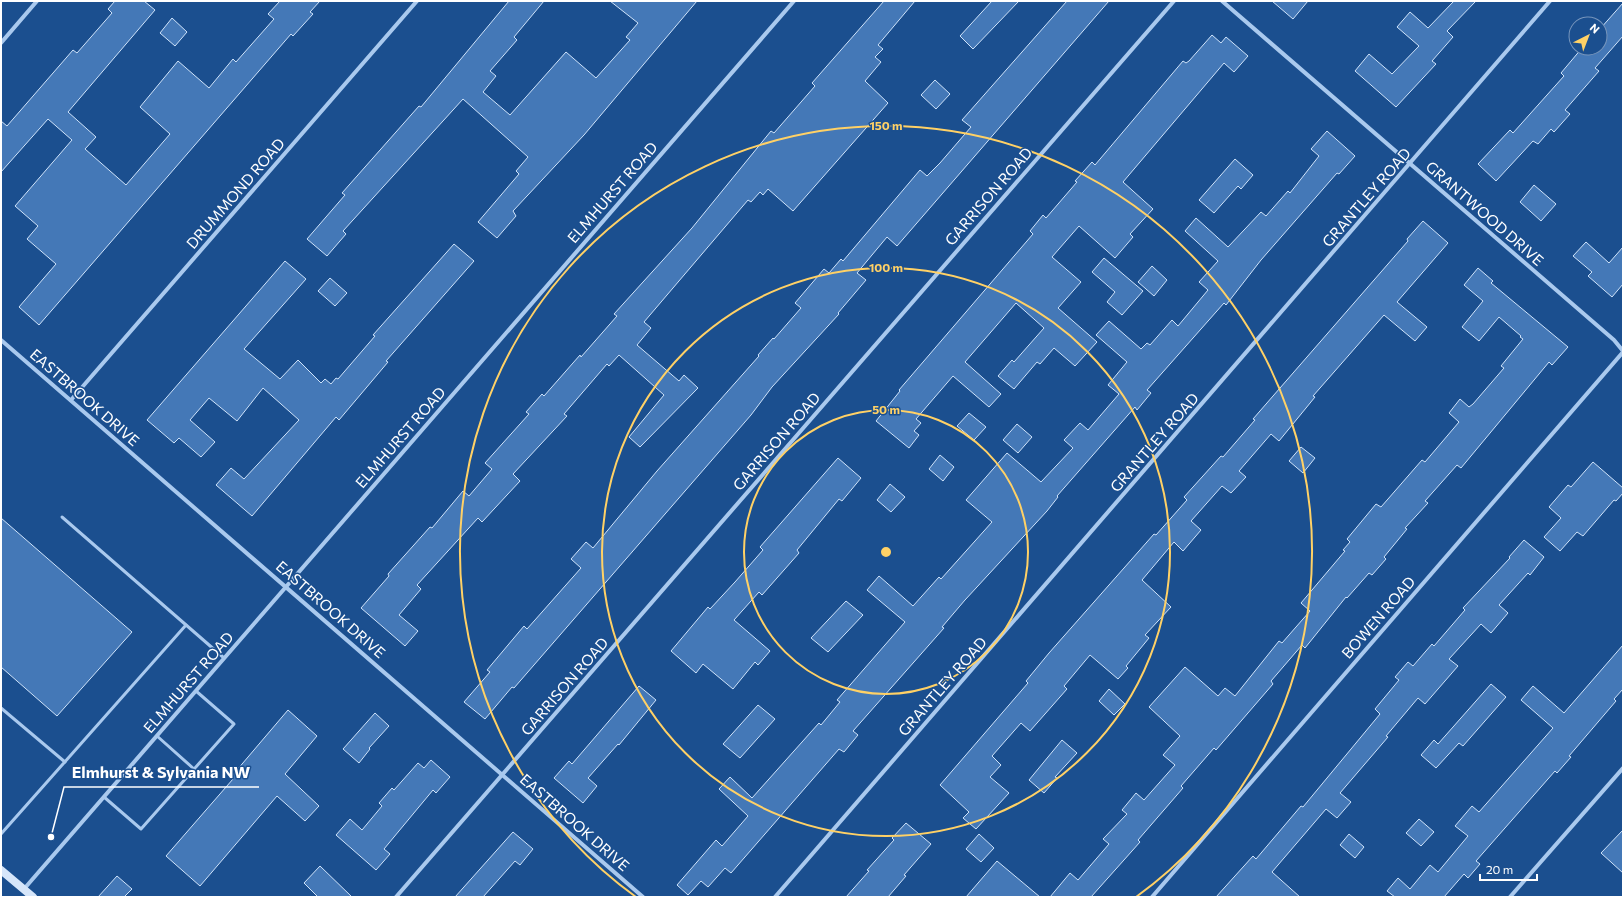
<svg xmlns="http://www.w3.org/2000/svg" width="1624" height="898" font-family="Commissioner,sans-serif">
<rect width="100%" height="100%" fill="#1b4f8f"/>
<g fill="#4478b7" stroke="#cfe3fa">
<path d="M 115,1 L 144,1 L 155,10 L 68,112 L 96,137 L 85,149 L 126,185 L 170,134 L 140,107 L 178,61 L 209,88 L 233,59 L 236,62 L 274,19 L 268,14 L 280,1 L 320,1 L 310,12 L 313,14 L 293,36 L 291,34 L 39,325 L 19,307 L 56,264 L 27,239 L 38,226 L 15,206 L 72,140 L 48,119 L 1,172 L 1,121 L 7,126 L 73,50 L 77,53 L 112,13 L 108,9 Z"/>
<path d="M 509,1 L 544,1 L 514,37 L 517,40 L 490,71 L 496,76 L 483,92 L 510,115 L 566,52 L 596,78 L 630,40 L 626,37 L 638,23 L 610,1 L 697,1 L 584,135 L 513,211 L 516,216 L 497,238 L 478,222 L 519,174 L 516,171 L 528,157 L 463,99 L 343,231 L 346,234 L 327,256 L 307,239 L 345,195 L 342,193 L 419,106 L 421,107 Z"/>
<path d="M 884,1 L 915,1 L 878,45 L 883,49 L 875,57 L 881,62 L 865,81 L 888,103 L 793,211 L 768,189 L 763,195 L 760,192 L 751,202 L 748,200 L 644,322 L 651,328 L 637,345 L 679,381 L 684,375 L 698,388 L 640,447 L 629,437 L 664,395 L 619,355 L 609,366 L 607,364 L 564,414 L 567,416 L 513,474 L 520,481 L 482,522 L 478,518 L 417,585 L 421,589 L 399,615 L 418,631 L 405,646 L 361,608 L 389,576 L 388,574 L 430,527 L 432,528 L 463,491 L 469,496 L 492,469 L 485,463 L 529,414 L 526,412 L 542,394 L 544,396 L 580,355 L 581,357 L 617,316 L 614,314 L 692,228 L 771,131 L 774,133 L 815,86 L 812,83 Z"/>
<path d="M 992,1 L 1019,1 L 973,49 L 960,36 Z"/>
<path d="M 1067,1 L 1109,1 L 897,246 L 887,237 L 857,273 L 866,280 L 838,313 L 839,314 L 772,387 L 751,415 L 514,688 L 512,687 L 485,719 L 464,702 L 490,672 L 487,670 L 524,626 L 527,629 L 581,568 L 571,559 L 586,542 L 593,548 L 657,471 L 759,356 L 758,355 L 773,338 L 774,339 L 801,308 L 795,303 L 824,269 L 829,273 L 841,259 L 843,261 L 920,170 L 927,176 L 940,163 L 971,127 L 962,120 Z"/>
<path d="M 1272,1 L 1308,1 L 1293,19 Z"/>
<path d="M 1454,1 L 1476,1 L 1447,31 L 1453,37 L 1432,61 L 1436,64 L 1396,107 L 1355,71 L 1369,54 L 1392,74 L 1419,46 L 1397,27 L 1410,12 L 1428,28 Z"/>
<path d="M 1623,3 L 1623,36 L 1595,68 L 1599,71 L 1565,110 L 1570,114 L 1554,132 L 1551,129 L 1538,144 L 1533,141 L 1496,181 L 1478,164 L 1510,130 L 1513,133 L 1564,76 L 1561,73 L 1582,48 L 1600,48 L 1600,29 Z"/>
<path d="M 172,18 L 187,32 L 175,46 L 160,33 Z"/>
<path d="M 1212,35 L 1221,43 L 1226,37 L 1248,56 L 1234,72 L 1224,63 L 1123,182 L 1153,209 L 1130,234 L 1133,237 L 1115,258 L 1079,226 L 1052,257 L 1081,282 L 1058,308 L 1097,342 L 1075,366 L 1054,348 L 1040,364 L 1037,362 L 1014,389 L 998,376 L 1012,360 L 1014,362 L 1044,328 L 1016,303 L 965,362 L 1001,394 L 989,407 L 953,376 L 916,419 L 921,423 L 914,431 L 919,435 L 909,448 L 876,421 L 900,391 L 899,390 L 1033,234 L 1030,231 L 1043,215 L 1046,218 L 1077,182 L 1075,181 L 1092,162 L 1095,165 L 1183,61 L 1186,63 L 1189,61 Z"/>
<path d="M 935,80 L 950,94 L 936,109 L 921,95 Z"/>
<path d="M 1327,131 L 1355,156 L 1339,174 L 1337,173 L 1261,260 L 1226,305 L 1224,303 L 1147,390 L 1151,393 L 1137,410 L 1135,407 L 1057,496 L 1058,497 L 1047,511 L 965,600 L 942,627 L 944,628 L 853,731 L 858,735 L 844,752 L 839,749 L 731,873 L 725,868 L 708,887 L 701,881 L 688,895 L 677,885 L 716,840 L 722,846 L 748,816 L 719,789 L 730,777 L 752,798 L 819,723 L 821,725 L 840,702 L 837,700 L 905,622 L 867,590 L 879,576 L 913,606 L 939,577 L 941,579 L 992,522 L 966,500 L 1007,453 L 1041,482 L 1073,448 L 1064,440 L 1080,423 L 1088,430 L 1119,394 L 1108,385 L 1127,362 L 1096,335 L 1109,321 L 1141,349 L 1147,343 L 1150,345 L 1172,320 L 1178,326 L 1208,290 L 1199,282 L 1218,261 L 1185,231 L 1196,218 L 1228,247 L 1261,212 L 1266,216 L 1288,191 L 1290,193 L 1319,156 L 1311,149 Z"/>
<path d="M 1235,159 L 1253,175 L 1241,189 L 1238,186 L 1214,213 L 1199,200 Z"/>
<path d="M 1534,185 L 1556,204 L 1541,221 L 1520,202 Z"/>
<path d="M 1423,221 L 1448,243 L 1397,302 L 1427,327 L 1415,341 L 1384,315 L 1313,396 L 1315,397 L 1279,441 L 1271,434 L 1239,471 L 1246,477 L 1231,493 L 1222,486 L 1191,521 L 1201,530 L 1183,551 L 1174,542 L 1142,580 L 1171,607 L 1145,635 L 1149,638 L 1126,666 L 1128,668 L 1118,679 L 1090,655 L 1064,686 L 1067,689 L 1030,731 L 1021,723 L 992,756 L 1001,765 L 990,777 L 1009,793 L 976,829 L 963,818 L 969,812 L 940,785 L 1028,683 L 1026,681 L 1049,653 L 1154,534 L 1156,535 L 1187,500 L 1184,497 L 1221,456 L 1223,457 L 1255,420 L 1253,419 L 1408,241 L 1407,239 Z"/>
<path d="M 1586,242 L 1609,263 L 1623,247 L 1623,284 L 1612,297 L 1588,276 L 1592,272 L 1573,256 Z"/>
<path d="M 454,244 L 474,261 L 386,361 L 388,362 L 339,420 L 336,417 L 252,516 L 216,485 L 231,468 L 244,479 L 299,420 L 263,388 L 237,421 L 209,398 L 190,420 L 215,442 L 201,457 L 179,438 L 174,443 L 147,420 L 285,261 L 306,279 L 244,349 L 280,379 L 298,360 L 321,383 L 325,379 L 331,384 L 336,378 L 338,379 L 375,336 L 373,335 Z"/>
<path d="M 1104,258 L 1143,291 L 1122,315 L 1107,302 L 1115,292 L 1092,272 Z"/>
<path d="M 1152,266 L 1167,280 L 1154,296 L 1138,282 Z"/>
<path d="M 1478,268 L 1493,281 L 1491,283 L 1568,347 L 1552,365 L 1549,362 L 1461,468 L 1457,465 L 1425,501 L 1428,503 L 1405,528 L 1407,529 L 1384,557 L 1386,559 L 1372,575 L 1369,573 L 1347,598 L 1346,597 L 1305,648 L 1302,645 L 1271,681 L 1273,684 L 1216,750 L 1214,748 L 1181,786 L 1183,788 L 1138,840 L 1140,842 L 1091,897 L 1050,897 L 1070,873 L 1078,880 L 1109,844 L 1103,839 L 1127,814 L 1122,810 L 1136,793 L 1144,800 L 1175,765 L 1163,755 L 1180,736 L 1149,707 L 1185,667 L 1218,696 L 1225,688 L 1235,696 L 1279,641 L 1282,643 L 1310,611 L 1301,603 L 1345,551 L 1343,550 L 1350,542 L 1347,539 L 1376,504 L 1381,507 L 1422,460 L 1425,462 L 1459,422 L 1449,413 L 1460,399 L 1469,407 L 1473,404 L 1504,368 L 1501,366 L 1523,339 L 1520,337 L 1521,336 L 1499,317 L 1479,341 L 1462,327 L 1483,301 L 1464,285 Z"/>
<path d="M 330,278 L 347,293 L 335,306 L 318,291 Z"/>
<path d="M 969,413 L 986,427 L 974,440 L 957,426 Z"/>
<path d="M 1017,424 L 1032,437 L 1018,453 L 1003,440 Z"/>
<path d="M 1301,447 L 1315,458 L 1303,473 L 1289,461 Z"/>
<path d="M 940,455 L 954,467 L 943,481 L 929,469 Z"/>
<path d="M 838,458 L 861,478 L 842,501 L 839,499 L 797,550 L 799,553 L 762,595 L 759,592 L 734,620 L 770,651 L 758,665 L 755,662 L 733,689 L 703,664 L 696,673 L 671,651 L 708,607 L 710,609 L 735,582 L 763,550 L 760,547 Z"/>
<path d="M 1593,462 L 1623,488 L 1623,493 L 1616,501 L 1614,500 L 1583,536 L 1577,532 L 1560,551 L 1544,537 L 1561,518 L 1549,507 L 1568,485 L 1571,487 Z"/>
<path d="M 890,484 L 905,497 L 891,512 L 877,500 Z"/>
<path d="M 1,518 L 132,632 L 57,716 L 1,667 Z"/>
<path d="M 1524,540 L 1544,557 L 1530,575 L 1528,573 L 1499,605 L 1508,613 L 1491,633 L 1481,624 L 1449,659 L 1458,666 L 1425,704 L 1418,698 L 1386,736 L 1388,737 L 1340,793 L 1351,802 L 1337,818 L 1326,809 L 1272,872 L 1300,897 L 1216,897 L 1253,856 L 1256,859 L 1301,806 L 1303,807 L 1380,714 L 1375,709 L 1399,680 L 1395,677 L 1408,662 L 1413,666 L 1432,644 L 1434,646 L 1465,610 L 1463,608 L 1510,558 L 1509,557 Z"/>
<path d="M 846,601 L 863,615 L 828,652 L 811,638 Z"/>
<path d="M 1623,645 L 1623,689 L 1614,699 L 1616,701 L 1569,756 L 1571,757 L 1557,773 L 1555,771 L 1476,861 L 1480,864 L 1468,878 L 1464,874 L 1444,897 L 1395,897 L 1387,891 L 1398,878 L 1410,889 L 1430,865 L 1438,872 L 1468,836 L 1455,826 L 1472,806 L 1479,812 L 1553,728 L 1521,700 L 1533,686 L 1564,713 Z"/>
<path d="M 1491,684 L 1506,697 L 1463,746 L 1459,743 L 1436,768 L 1421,755 L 1434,740 L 1438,744 Z"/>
<path d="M 639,686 L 656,700 L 619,745 L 618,744 L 588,778 L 597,786 L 583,803 L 554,778 L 569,761 L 572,764 Z"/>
<path d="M 1109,689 L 1125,704 L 1114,715 L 1099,701 Z"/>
<path d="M 758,705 L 775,719 L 740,758 L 723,744 Z"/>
<path d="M 288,710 L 317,736 L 285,774 L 319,806 L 305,821 L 277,796 L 200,886 L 166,856 L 233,779 L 231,777 Z"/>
<path d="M 375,713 L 389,726 L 369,748 L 370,749 L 359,763 L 343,749 Z"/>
<path d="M 1062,740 L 1077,753 L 1055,777 L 1057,778 L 1044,793 L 1029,780 Z"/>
<path d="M 431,760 L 450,777 L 436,793 L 433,790 L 384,849 L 390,854 L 376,870 L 336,835 L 350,819 L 362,830 L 382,806 L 379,803 L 392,788 L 394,790 L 418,763 L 424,768 Z"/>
<path d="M 1419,819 L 1434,832 L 1421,846 L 1406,833 Z"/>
<path d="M 906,823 L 931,844 L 904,875 L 906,876 L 888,897 L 846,897 L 869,871 L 867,870 L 894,840 L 892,838 Z"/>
<path d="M 1623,830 L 1623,873 L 1601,853 Z"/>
<path d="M 513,832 L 533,849 L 520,865 L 515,861 L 483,897 L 455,897 Z"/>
<path d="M 979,834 L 994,848 L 981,862 L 966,849 Z"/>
<path d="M 1349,834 L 1364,847 L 1355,858 L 1340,845 Z"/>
<path d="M 997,861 L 1040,897 L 966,897 Z"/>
<path d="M 320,866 L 352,897 L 318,897 L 304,883 Z"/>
<path d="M 117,876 L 132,889 L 124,897 L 98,897 Z"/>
</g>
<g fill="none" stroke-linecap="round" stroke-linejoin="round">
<g stroke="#a9c9ee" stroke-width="3">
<path d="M 62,517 L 224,658"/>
<path d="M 1,708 L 65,762"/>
<path d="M 157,736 L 194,769"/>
<path d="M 104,797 L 141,829 L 234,724 L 196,691"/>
<path d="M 1,834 L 186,625"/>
</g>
<g stroke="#a9c9ee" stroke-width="4">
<path d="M 1222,1 L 1614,340 L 1623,351"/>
<path d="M 1,43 L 37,1"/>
<path d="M 1,340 L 643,897"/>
<path d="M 71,400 L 417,1"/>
<path d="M 24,889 L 794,1"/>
<path d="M 396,897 L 1174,1"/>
<path d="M 775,897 L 1550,1"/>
<path d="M 1152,897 L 1623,352"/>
<path d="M 1510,897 L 1623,768"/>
</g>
<path stroke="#d6e6fa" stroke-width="8" d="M 1,870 L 33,897"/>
</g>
<g fill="none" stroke="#ffd166" stroke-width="2">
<circle cx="886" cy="552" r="142"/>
<circle cx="886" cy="552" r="284"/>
<path d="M636 897A426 426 0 1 1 1136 897"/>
</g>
<g text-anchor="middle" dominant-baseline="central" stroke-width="3" stroke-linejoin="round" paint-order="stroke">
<g font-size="15" fill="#fff" stroke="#1b4f8f">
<text transform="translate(612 192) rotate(-49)">ELMHURST ROAD</text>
<text transform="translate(235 193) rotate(-49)">DRUMMOND ROAD</text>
<text transform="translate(988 196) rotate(-49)">GARRISON ROAD</text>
<text transform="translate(1366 197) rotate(-49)">GRANTLEY ROAD</text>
<text transform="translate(1485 213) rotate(41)">GRANTWOOD DRIVE</text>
<text transform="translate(85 397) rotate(41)">EASTBROOK DRIVE</text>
<text transform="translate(400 437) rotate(-49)">ELMHURST ROAD</text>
<text transform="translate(776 441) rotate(-49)">GARRISON ROAD</text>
<text transform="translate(1154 442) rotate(-49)">GRANTLEY ROAD</text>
<text transform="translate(331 609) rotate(41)">EASTBROOK DRIVE</text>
<text transform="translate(1378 617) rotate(-49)">BOWEN ROAD</text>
<text transform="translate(188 682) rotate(-49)">ELMHURST ROAD</text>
<text transform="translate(564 686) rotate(-49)">GARRISON ROAD</text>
<text transform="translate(942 686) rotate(-49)">GRANTLEY ROAD</text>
<text transform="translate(575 822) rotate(41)">EASTBROOK DRIVE</text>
</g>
</g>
<circle cx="886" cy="552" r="6" fill="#ffd166" stroke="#1b4f8f" stroke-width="2"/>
<g font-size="12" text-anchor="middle" font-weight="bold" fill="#ffd166" stroke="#1b4f8f" stroke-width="3" stroke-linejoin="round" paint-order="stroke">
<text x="886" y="130">150 m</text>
<text x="886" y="272">100 m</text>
<text x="886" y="414">50 m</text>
</g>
<path fill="none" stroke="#fff" stroke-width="1.5" d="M51 837L64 787H259"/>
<circle fill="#fff" stroke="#1b4f8f" stroke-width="1.5" cx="51" cy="837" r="4"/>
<g font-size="16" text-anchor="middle" font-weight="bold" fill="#fff" stroke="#1b4f8f" stroke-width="3" stroke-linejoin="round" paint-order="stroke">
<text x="161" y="778">Elmhurst &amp; Sylvania NW</text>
</g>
<rect width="1624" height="898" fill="none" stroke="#ffffff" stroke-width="4"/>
<g transform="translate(1588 36) rotate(42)"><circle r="19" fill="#1b4f8f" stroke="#7695bc"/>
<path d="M0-3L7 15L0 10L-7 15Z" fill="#ffd166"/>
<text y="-6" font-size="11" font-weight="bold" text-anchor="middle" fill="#ffffff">N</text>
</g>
<path d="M1480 874v6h57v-6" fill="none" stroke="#ffffff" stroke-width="2"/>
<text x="1486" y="874" font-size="12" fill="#ffffff" stroke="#1b4f8f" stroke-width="3" paint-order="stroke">20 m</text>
</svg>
